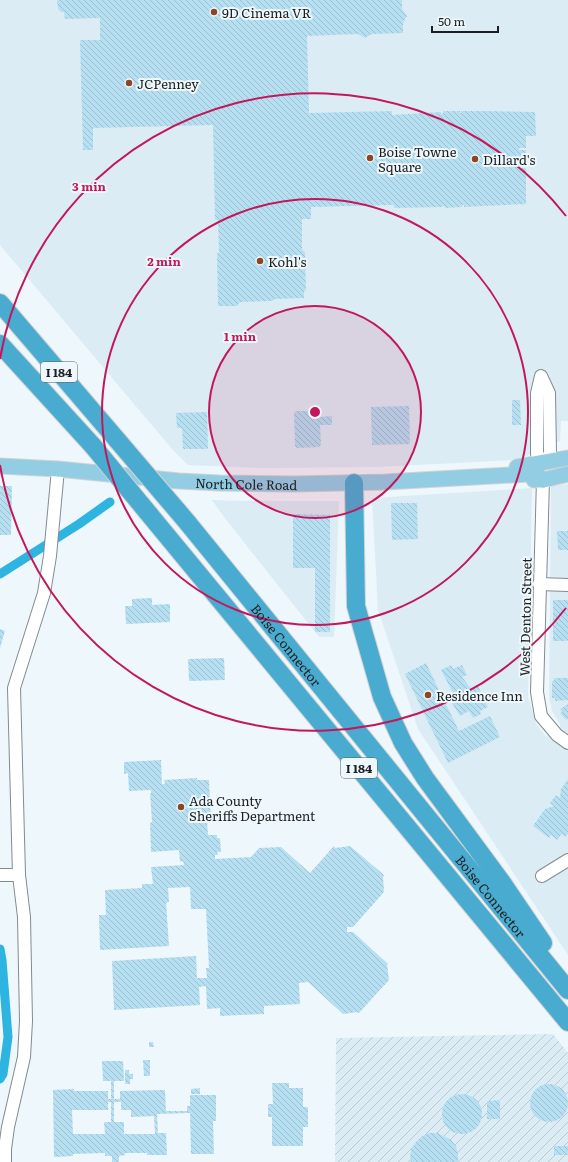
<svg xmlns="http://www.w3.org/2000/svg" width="568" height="1162" font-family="Literata,serif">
<defs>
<pattern id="industrial-furrows" width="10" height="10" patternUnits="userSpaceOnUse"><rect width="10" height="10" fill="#dbecf4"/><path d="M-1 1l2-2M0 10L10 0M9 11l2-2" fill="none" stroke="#bbcad1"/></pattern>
<pattern id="building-back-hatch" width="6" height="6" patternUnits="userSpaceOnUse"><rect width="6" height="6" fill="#b6e0f2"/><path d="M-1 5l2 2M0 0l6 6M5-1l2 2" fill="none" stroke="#9cc0cf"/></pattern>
</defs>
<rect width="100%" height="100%" fill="#eef7fb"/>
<g fill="#dbecf4">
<path d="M 0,0 L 568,0 L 568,421 L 561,421 L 560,441 L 517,460 L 376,467 L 261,468 L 188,465 L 172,449 L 0,245 Z"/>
<path d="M 568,484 L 568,955 L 418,729 L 378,610 L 372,498 L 532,488 L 528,697 L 536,723 L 546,737 L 561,726 L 552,711 L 549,698 L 551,486 Z"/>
<path d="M 212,500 L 244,501 L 339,501 L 334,637 L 319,637 L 224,517 Z"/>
</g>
<path fill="url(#industrial-furrows)" d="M 553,1034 L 568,1053 L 568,1162 L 335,1162 L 336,1038 Z"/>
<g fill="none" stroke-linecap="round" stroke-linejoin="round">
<g stroke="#2db4e1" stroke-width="9">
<path d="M 0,574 L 79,524 L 110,502"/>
<path d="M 0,949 L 2,960 L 8,1037 L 3,1074 L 0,1079"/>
</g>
</g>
<g fill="url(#building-back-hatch)" fill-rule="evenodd">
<path d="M 57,0 L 402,0 L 402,9 L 407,16 L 403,23 L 403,33 L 372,34 L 365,38 L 358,34 L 307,36 L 309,113 L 392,111 L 392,115 L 441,112 L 441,114 L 443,114 L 443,111 L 460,111 L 460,113 L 461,113 L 461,111 L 485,111 L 535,112 L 536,136 L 526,136 L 526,148 L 519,148 L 519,150 L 526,150 L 526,166 L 519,166 L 519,168 L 526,168 L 526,204 L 464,207 L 464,205 L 462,205 L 462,207 L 445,208 L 445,206 L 443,206 L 443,207 L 394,208 L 394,205 L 311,207 L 311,219 L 302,219 L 302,250 L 305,252 L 306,290 L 304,292 L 304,298 L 275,299 L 272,301 L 240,302 L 237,306 L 218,306 L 217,254 L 219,252 L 218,220 L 215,220 L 213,125 L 93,128 L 93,150 L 83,150 L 80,40 L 100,40 L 100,18 L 65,19 L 64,12 L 61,12 L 58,9 Z"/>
<path d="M 512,400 L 520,400 L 521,425 L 512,425 Z"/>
<path d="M 409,406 L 410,444 L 372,445 L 371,407 Z"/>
<path d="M 296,411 L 318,411 L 320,413 L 320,417 L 332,416 L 332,425 L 320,425 L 321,445 L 319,447 L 297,448 L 295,446 L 294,413 Z"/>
<path d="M 207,412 L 208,449 L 183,449 L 182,428 L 177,428 L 176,413 Z"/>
<path d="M 0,486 L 12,486 L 11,535 L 0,535 Z"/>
<path d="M 391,503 L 417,503 L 418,539 L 392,540 Z"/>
<path d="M 293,514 L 330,515 L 330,632 L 315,632 L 315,568 L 293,568 Z"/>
<path d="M 557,531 L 568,531 L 568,550 L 558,550 Z"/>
<path d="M 152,598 L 152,605 L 170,604 L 170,622 L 126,624 L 125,606 L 132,606 L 132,599 Z"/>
<rect x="553" y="600" width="15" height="41"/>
<path d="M 0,629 L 5,631 L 0,648 Z"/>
<path d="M 224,658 L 225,680 L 189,681 L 188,659 Z"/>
<path d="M 426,663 L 459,731 L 490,716 L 500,737 L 448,763 L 405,674 Z"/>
<path d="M 451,665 L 453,669 L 462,665 L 467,675 L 462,677 L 472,690 L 478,686 L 488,707 L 480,711 L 481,714 L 473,718 L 469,711 L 460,716 L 450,700 L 455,697 L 441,670 Z"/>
<path d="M 554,678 L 568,678 L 568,700 L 555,701 L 555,698 L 552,698 L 552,681 L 554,681 Z"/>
<path d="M 568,704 L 568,720 L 567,719 L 566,720 L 560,713 L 562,712 L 560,709 Z"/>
<path d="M 161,760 L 162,784 L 165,784 L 164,780 L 197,778 L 197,780 L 209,780 L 211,820 L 207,821 L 208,835 L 217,835 L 217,838 L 220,838 L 221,852 L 217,852 L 218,855 L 215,855 L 215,859 L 251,857 L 259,848 L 281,847 L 310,873 L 334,846 L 335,848 L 350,846 L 384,875 L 383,877 L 384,892 L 353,927 L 347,927 L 347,932 L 353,932 L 388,964 L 387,965 L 389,980 L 359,1013 L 357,1012 L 343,1014 L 308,982 L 299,983 L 300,1004 L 264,1006 L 264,1014 L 220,1016 L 220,1008 L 207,1009 L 206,986 L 199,987 L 200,1005 L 114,1010 L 112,961 L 196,956 L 197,978 L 207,978 L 206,968 L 209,968 L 206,909 L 191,909 L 190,887 L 168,888 L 169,902 L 166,903 L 169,946 L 100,950 L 99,915 L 106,915 L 105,890 L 142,888 L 142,884 L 153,884 L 151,867 L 184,865 L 183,861 L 180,862 L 179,850 L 151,852 L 150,823 L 152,822 L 150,793 L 151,794 L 151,790 L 129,791 L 128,773 L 124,774 L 124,762 Z"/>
<path d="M 568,779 L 568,834 L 565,837 L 562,834 L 557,840 L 551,835 L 549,838 L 533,826 L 545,809 L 554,806 L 550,803 L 556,795 L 560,798 L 561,789 Z"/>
<path d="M 149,1042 L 153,1042 L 154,1047 L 149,1047 Z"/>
<path d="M 143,1060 L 150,1060 L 150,1076 L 144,1076 Z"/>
<path d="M 102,1061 L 123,1061 L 124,1081 L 114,1081 L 114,1099 L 120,1099 L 120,1091 L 165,1090 L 166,1111 L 187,1111 L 187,1106 L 190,1106 L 190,1095 L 216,1095 L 216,1121 L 213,1121 L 214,1154 L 191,1154 L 190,1113 L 157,1114 L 158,1133 L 166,1133 L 167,1155 L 147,1155 L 147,1153 L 125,1153 L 125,1155 L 119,1156 L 119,1162 L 112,1162 L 112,1156 L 105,1156 L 105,1153 L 73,1154 L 73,1156 L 54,1157 L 53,1090 L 74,1089 L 74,1091 L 108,1091 L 108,1099 L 111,1099 L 111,1081 L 103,1081 ZM 108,1102 L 111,1102 L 111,1122 L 104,1122 L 105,1134 L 73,1134 L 72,1110 L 108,1110 ZM 114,1102 L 121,1102 L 121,1110 L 131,1110 L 131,1117 L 154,1116 L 155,1134 L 124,1134 L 124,1122 L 114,1122 Z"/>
<path d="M 125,1070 L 129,1070 L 129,1074 L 133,1074 L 133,1079 L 130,1079 L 130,1084 L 125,1084 Z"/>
<path d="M 272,1083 L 289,1083 L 289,1088 L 303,1088 L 303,1107 L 308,1107 L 308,1127 L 303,1127 L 303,1146 L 272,1146 L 272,1117 L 268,1117 L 268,1104 L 273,1104 Z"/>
<circle cx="549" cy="1103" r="19"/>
<path d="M 200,1088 L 200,1094 L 191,1094 L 191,1089 Z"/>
<circle cx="462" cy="1114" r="20"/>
<path d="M 500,1100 L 500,1119 L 487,1119 L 487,1101 Z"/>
<path d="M 429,1133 L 438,1133 L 451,1140 L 456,1146 L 458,1155 L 458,1162 L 411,1162 L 410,1157 L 411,1150 L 415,1143 L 421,1137 Z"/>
<rect x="554" y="1146" width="14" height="9"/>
</g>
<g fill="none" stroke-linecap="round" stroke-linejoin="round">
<defs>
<g id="minor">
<path d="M 541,376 L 549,393 L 550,454 L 543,463 L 537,454 L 537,393 Z"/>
<path d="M 543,480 L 537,692 L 541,716 L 557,735 L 568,743"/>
<path d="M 539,584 L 568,585"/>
<path d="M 0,875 L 19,875"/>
<path d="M 542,876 L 568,860"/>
<path d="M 5,1162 L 5,1149 L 8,1127 L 24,1057 L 26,1021 L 24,917 L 19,875 L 14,688 L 44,593 L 50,556 L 58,469"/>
</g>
<g id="major">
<path id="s1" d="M 0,466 L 58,469 L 179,481 L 219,483 L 295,484 L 385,482 L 529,474 L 536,474 L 543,480"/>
<path d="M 517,467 L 568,458"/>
<path d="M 534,480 L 543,480 L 568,474"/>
</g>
<g id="highway">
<path d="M 0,303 L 118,441"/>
<path d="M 0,344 L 93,446"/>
<path d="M 354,483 L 356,606 L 382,697 L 403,743 L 425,778 L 503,884 L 543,943"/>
<path d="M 149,514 L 568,1022"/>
<path id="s2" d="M 187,522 L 568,990"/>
</g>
</defs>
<use href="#minor" stroke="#838b8f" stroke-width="14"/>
<use href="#major" stroke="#d2d2d2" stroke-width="17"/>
<use href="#highway" stroke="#d2d2d2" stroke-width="20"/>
<use href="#minor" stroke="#fff" stroke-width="12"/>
<use href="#major" stroke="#92cde3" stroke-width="15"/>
<use href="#highway" stroke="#49abd0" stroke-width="18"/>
<defs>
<g id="highway-bridge">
<path d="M 118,441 L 187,522"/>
<path d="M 93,446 L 149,514"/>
</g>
</defs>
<use href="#highway-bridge" stroke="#d2d2d2" stroke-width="20" stroke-linecap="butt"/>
<use href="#highway-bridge" stroke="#49abd0" stroke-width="18"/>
</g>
<circle cx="315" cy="412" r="106" fill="#c2185b" fill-opacity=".12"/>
<g fill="none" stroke="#c2185b" stroke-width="2">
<circle cx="315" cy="412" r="106"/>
<circle cx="315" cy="412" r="213"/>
<path d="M566 608A319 319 0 0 1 0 465M0 359A319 319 0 0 1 566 216"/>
</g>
<g fill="#8d4621" stroke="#eef7fb" stroke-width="1.5">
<circle cx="214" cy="12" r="4"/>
<circle cx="129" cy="83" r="4"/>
<circle cx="370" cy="158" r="4"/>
<circle cx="475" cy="159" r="4"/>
<circle cx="260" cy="261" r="4"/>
<circle cx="428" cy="695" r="4"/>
<circle cx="181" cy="807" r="4"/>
</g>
<g text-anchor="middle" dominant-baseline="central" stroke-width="4" stroke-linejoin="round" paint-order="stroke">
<g fill="#eef7fb" stroke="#5b6062" stroke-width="1">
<rect x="41" y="362" width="36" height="20" rx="3"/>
<rect x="341" y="758" width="36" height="20" rx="3"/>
</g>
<g font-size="12" font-weight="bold" fill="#1c1f20">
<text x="59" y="372">I 184</text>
<text x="359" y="768">I 184</text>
</g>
<g font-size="13" fill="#1c1f20" stroke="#eef7fb" text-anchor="start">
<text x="222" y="12">9D Cinema VR</text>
<text x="137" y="83">JCPenney</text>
<text x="378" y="151">Boise Towne<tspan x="378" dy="15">Square</tspan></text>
<text x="483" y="159">Dillard's</text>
<text x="268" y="261">Kohl's</text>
<text x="436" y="695">Residence Inn</text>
<text x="189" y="800">Ada County<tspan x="189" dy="15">Sheriffs Department</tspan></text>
</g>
<g font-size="13" fill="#1c1f20" stroke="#eef7fb">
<text stroke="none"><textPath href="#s1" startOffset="247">North Cole Road</textPath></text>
<text transform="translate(525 617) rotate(-89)">West Denton Street</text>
<text stroke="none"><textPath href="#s2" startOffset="158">Boise Connector</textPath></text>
<text stroke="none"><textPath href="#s2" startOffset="482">Boise Connector</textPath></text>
</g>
</g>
<circle cx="315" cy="412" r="6" fill="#c2185b" stroke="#eef7fb" stroke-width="2"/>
<g font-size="12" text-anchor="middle" font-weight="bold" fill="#c2185b" stroke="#eef7fb" stroke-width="4" stroke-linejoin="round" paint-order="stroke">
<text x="89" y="191">3 min</text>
<text x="164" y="266">2 min</text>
<text x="240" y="341">1 min</text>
</g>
<path d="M432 26v6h66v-6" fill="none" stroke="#1c1f20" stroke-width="2"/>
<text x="438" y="26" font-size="12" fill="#1c1f20" stroke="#eef7fb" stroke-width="3" paint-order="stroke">50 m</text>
</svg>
